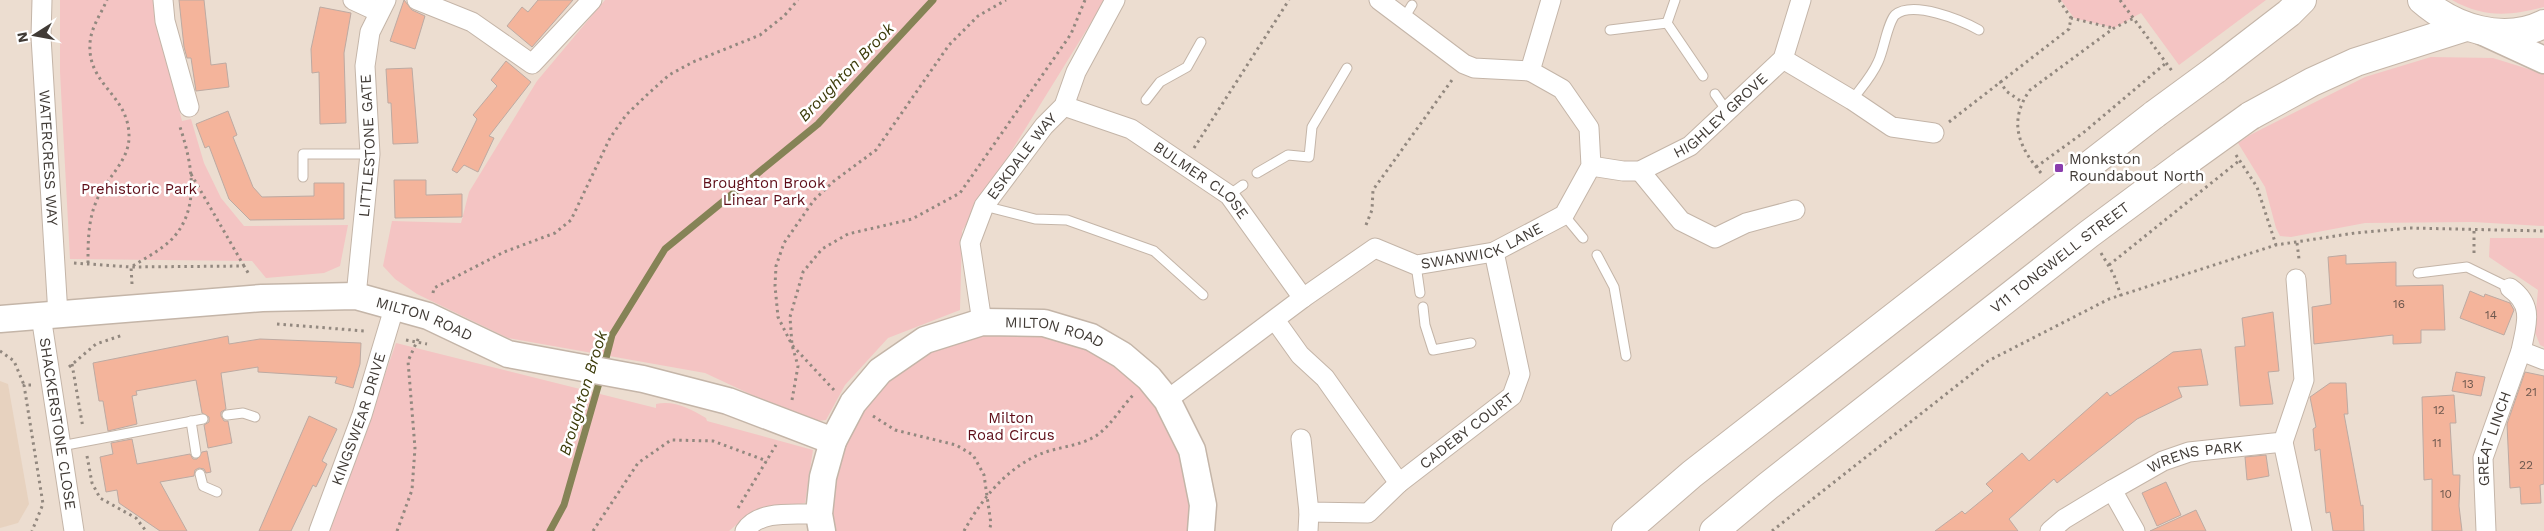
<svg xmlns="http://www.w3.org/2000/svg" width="2544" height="531" font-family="'Work Sans',sans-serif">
<rect width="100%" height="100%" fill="#ecddd0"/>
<path fill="#e7d2bf" d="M 0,381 L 8,384 L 29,504 L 18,523 L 0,528 Z"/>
<g fill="#f4c4c3">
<path d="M 60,0 L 155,0 L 157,22 L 182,121 L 191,119 L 204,163 L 221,198 L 244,226 L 348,225 L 340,266 L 324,273 L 266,278 L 252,261 L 70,259 L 60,72 Z"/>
<path d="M 605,0 L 1105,0 L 962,231 L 960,310 L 888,338 L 845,385 L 826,420 L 810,422 L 705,373 L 508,338 L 417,294 L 395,279 L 383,266 L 392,221 L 461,223 L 469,192 L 537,81 Z"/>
<path d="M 2061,0 L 2266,0 L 2179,65 L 2141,13 L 2114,28 L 2074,18 Z"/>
<path d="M 2452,0 L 2544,0 L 2544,7 C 2510,16 2484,18 2452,0 Z"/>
<path d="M 2431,57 L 2493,58 L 2544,74 L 2544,226 L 2473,222 L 2365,223 L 2291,237 L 2280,236 L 2276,228 L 2265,187 L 2238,143 L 2250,135 L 2365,77 Z"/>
<path d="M 2490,238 L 2544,238 L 2544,347 L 2540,345 L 2534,330 L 2538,290 L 2489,257 Z"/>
<path d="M 982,322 L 1091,337 L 1167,400 L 1201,531 L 822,531 L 845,443 L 880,371 Z"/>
<path d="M 396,343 L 656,408 L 656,404 C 674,400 691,409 706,418 L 707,421 L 813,450 L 805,503 L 750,513 L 729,531 L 330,531 Z"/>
</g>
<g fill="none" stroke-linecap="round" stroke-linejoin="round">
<g stroke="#858356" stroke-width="7">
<path d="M 604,366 L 612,335 L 665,249 L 818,124 L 933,0"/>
<path d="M 550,531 L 564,505 L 601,376"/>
</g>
</g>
<g fill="#f4b49b" stroke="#bdaaa2">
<path d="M 179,0 L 204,0 L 211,65 L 226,63 L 229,87 L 196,91 L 191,58 L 187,58 L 184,47 Z"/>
<path d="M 404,0 L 412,10 L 425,16 L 415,49 L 390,41 Z"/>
<path d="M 538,0 L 573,0 L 532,47 L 507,26 L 522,7 L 528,12 Z"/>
<path d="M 320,7 L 351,13 L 344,53 L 346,123 L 320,124 L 319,72 L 312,73 L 311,49 Z"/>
<path d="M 506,61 L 531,82 L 489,136 L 494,138 L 478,172 L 464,165 L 457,173 L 452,170 L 477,119 L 473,115 L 497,86 L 491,80 Z"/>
<path d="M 412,68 L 418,143 L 393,144 L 391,103 L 388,103 L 386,69 Z"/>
<path d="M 228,111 L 237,135 L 233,137 L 253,187 L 262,197 L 314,196 L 314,183 L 344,183 L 344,219 L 250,220 L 229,199 L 209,146 L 205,148 L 196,124 Z"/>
<path d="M 394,180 L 426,180 L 426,195 L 462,194 L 462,217 L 395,218 Z"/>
<path d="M 2346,255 L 2346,264 L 2396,262 L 2396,286 L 2443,285 L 2445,330 L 2421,330 L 2421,343 L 2393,344 L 2393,335 L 2314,344 L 2312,307 L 2331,304 L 2328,257 Z"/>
<path d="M 2470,291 L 2484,297 L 2485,294 L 2510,303 L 2514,310 L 2504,335 L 2460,318 Z"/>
<path d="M 2273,312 L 2279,371 L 2268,372 L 2273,404 L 2240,406 L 2235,347 L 2245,346 L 2242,318 Z"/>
<path d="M 228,336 L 229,344 L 260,339 L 361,343 L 360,364 L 353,388 L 335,383 L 337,377 L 258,372 L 258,367 L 221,373 L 226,409 L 221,412 L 221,416 L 224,421 L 228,421 L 232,443 L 208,448 L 204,425 L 209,422 L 209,417 L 202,413 L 196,380 L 136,391 L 137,395 L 132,396 L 137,424 L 108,431 L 103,401 L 99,401 L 93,363 Z"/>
<path d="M 2201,349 L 2208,385 L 2178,387 L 2182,397 L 2137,419 L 2057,483 L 2054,479 L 2009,519 L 2018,531 L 1935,531 L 1962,511 L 1965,514 L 1993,491 L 1986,484 L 2022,453 L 2029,461 L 2107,392 L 2110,396 L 2173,352 Z"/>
<path d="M 2456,372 L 2485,377 L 2481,396 L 2452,391 Z"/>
<path d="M 2525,372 L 2544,376 L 2544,484 L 2540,485 L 2541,503 L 2521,504 L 2520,487 L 2510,488 L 2507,424 Z"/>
<path d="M 2330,383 L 2346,383 L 2348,414 L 2344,414 L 2361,506 L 2363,505 L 2364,531 L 2333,531 L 2330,512 L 2326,513 L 2320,449 L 2315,451 L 2313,429 L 2316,427 L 2310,397 Z"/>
<path d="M 2454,395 L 2456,423 L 2450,423 L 2453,475 L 2460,475 L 2459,506 L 2462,531 L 2432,531 L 2432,479 L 2424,480 L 2422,397 Z"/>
<path d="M 309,416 L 337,429 L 322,461 L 327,464 L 316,487 L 313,485 L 291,531 L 259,531 Z"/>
<path d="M 132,439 L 137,464 L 190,454 L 193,459 L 197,459 L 202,452 L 207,451 L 211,472 L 206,473 L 204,469 L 199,468 L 195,470 L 194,476 L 160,482 L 187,531 L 160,531 L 119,503 L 117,490 L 106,492 L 100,457 L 113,454 L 111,443 Z"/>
<path d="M 2266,455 L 2269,476 L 2247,480 L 2245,457 Z"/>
<path d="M 2166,482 L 2181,515 L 2157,526 L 2142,493 Z"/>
<path d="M 2196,510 L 2206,531 L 2150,531 Z"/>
</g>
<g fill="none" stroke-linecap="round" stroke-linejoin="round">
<defs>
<g id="lane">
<path d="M 1675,0 L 1667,23 L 1703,76"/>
<path d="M 1403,20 L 1412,5"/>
<path d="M 1610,30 L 1667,23"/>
<path d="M 1715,94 L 1727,111"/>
<path d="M 1146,100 L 1160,82 L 1187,67 L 1201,42"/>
<path d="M 1852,100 C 1861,88 1872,76 1878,62 C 1884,50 1887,24 1895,15 C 1913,0 1961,20 1979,30"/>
<path d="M 1257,173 L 1288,155 L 1309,157 L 1312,127 L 1347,68"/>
<path d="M 303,177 L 303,154 L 370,154"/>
<path d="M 1229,195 L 1243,185"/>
<path d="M 984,206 L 1035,219 L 1067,220 L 1154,251 L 1203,295"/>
<path d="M 1564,215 L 1583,238"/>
<path d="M 1597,255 L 1614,287 L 1626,356"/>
<path d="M 1416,265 L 1420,293"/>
<path d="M 2418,273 L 2467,267 L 2510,288"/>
<path d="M 1423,307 L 1425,325 L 1433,350 L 1471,343"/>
<path d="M 227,415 L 243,413 L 255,417"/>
<path d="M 191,421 L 196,453"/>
<path d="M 61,446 L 203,419"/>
<path d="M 200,474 L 203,486 L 217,492"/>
</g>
<g id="street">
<path id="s1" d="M 42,0 L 41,37 L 58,315"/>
<path d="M 163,0 L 165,21 L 189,107"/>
<path d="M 353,0 L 379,12"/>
<path d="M 417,0 L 472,22 L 532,64 L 592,0"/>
<path d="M 1379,0 L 1464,64 L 1474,68 L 1530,71"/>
<path d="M 1783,59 L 1852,100 L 1892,127 L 1934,133"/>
<path id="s2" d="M 1064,106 L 1131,129 L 1229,195 L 1303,298"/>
<path id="s3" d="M 1591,166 L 1623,171 L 1640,171 L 1690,146 L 1783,59 L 1801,0"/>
<path d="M 1640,171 L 1681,221 L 1715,238 L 1746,223 L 1795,210"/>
<path d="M 2510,288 C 2535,306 2526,325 2521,351"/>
<path id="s4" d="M 356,296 L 370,154 L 365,66 L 370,32 L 386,0"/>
<path id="s5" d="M 41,316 L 74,531"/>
<path d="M 1275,320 L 1300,355 L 1325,378 L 1399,483"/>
<path id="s6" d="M 982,322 L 970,243 L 984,206 L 1044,126 L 1064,106 L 1076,72 L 1115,0"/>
<path id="s7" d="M 1167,400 L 1303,298 L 1375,248 L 1416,265 L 1494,252 L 1564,215 L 1591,166 L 1589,128 L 1562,89 L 1530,71 L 1551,0"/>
<path id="s8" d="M 1301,439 L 1309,512 L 1368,513 L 1399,483 L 1512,396 L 1520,374 L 1494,252"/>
<path d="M 2283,442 L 2302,531"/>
<path id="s9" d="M 319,531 L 362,415 L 395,305"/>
<path d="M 745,531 C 759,509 796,515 819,514"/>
<path d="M 1308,531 L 1309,512"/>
<path d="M 2050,531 L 2064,519 L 2112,490"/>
<path id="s10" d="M 2135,531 L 2112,490 L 2163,461 L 2189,452 L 2283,442 L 2304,380 L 2296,279"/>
<path id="s11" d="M 2486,531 L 2483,458 L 2521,351 L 2544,360"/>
</g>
<g id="secondary">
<path d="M 2481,31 L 2544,60"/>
<path id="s12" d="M 0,319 L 262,298 L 356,296 L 428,316 L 508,354 L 643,379 L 728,401 L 833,441"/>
<path id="s13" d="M 822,531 L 819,514 L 823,477 L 833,441 L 853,403 L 880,371 L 925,340 L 982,322 L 1044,323 L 1091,337 L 1122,355 L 1149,378 L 1167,400 L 1192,450 L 1203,505 L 1201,531"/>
</g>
<g id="highway">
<path d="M 2422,0 C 2454,28 2503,44 2544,24"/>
<path d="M 2215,70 L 2289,13 L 2302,0"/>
<path d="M 2250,116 L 2312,82 L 2356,62 L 2466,27"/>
<path d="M 1626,531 L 1692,474 L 2155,114"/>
<path id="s14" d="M 1714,531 L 1768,486 L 2089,234 L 2186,162"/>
</g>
</defs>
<use href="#lane" stroke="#c4b5a8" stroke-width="11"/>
<use href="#street" stroke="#c4b5a8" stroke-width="21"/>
<use href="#secondary" stroke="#c4b5a8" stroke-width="29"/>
<use href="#highway" stroke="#c4b5a8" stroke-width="30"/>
<g stroke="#92887f" stroke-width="3" stroke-dasharray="2.5 4" stroke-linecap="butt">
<path d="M 2059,0 L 2071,18"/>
<path d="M 2120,0 L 2172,71"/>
<path d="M 2000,81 L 2006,91 L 2022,102"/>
<path d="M 1949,122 L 2069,29 L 2071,18 L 2113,28"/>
<path d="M 1194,148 L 1289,0"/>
<path d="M 2236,155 L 2257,187 L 2276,245"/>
<path d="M 2036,167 L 2083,133 L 2166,63"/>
<path d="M 2041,173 C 2018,146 2008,121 2030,90 L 2114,28 L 2134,18"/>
<path d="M 191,174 L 244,266"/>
<path d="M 1366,225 L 1372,210 L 1373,190 L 1452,80"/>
<path d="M 2297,243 L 2299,259"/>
<path d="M 2101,253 L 2114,275 L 2121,296"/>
<path d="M 2474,253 L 2474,231"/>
<path d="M 74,263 L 131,267 L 244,266 L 250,276"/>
<path d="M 88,263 C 88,243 88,221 96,202 C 105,178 130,162 129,135 C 128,94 87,85 90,43 C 91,27 101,14 107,0"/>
<path d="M 2109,265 L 2240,160"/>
<path d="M 132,284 L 131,267 C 144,259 159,251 170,241 C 202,210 192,162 179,124"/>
<path d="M 433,293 L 434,288 L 504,252 L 555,233 L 571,220 L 610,138 L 626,115 L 649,93 L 669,75 L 693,62 L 760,35 L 784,16 L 798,0"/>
<path d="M 277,324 L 365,331"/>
<path d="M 406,340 L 427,344"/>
<path d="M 0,351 L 14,361 L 24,385"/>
<path d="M 72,364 L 83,428"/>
<path d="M 69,367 L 96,344 L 123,335"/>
<path d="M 31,385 L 24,385 L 43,504 L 32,531"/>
<path d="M 834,390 L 792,345 L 778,317 L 775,286 L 776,266 L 784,243 L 814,200 L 834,181 L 876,150 L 949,45 L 978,16 L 1006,0"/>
<path d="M 792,400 L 798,366 L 792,345 L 790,317 L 803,272 L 822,249 L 848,234 L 912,219 L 960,193 L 1071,34 L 1085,0"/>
<path d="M 873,416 L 895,430 L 956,445 L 973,455 L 984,475 L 991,524 L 989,531"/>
<path d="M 87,456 L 92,483 L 100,498 L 136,518 L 146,531"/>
<path d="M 738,508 L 776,445"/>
<path d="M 397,531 L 412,490 L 415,448 L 408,361 L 419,337"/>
<path d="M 593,531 L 638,463 L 671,440 L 713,441 L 767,461"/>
<path d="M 964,531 C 981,500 1005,470 1038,455 C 1058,446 1082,447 1100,433 C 1112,423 1122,407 1133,395"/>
<path d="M 1772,531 L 1988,361 L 2109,299 L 2276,245 L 2355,233 L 2410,228 L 2544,231"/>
</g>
<use href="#lane" stroke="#fff" stroke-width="9"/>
<use href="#street" stroke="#fff" stroke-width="19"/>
<use href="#secondary" stroke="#fff" stroke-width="26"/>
<use href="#highway" stroke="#fff" stroke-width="28"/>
<defs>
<g id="highway-bridge">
<path d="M 2155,114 L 2215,70"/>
<path d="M 2186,162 L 2250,116"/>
</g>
</defs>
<use href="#highway-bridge" stroke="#c4b5a8" stroke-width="30" stroke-linecap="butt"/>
<use href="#highway-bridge" stroke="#fff" stroke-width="28"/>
</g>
<rect fill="#8a3dad" stroke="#fff" stroke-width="2" x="2054" y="163" width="10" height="10" rx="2.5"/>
<g text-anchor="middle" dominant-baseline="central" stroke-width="5" stroke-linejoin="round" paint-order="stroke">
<g font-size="12" fill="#6e594f">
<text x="2399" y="304">16</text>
<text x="2491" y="315">14</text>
<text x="2468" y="384">13</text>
<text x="2531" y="392">21</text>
<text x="2439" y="410">12</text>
<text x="2437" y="443">11</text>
<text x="2526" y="465">22</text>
<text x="2446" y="494">10</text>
</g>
<g font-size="15" fill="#413b36" stroke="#fff">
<text stroke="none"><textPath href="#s3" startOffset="148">HIGHLEY GROVE</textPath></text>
<text stroke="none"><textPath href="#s4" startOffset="151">LITTLESTONE GATE</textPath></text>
<text stroke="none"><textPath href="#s1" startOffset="158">WATERCRESS WAY</textPath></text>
<text stroke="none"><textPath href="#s6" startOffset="182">ESKDALE WAY</textPath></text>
<text stroke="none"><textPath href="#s2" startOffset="158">BULMER CLOSE</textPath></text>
<text stroke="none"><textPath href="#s7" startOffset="371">SWANWICK LANE</textPath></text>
<text stroke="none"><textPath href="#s14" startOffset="441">V11 TONGWELL STREET</textPath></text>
<text stroke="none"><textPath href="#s12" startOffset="429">MILTON ROAD</textPath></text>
<text stroke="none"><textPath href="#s13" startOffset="365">MILTON ROAD</textPath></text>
<text stroke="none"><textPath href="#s9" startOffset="119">KINGSWEAR DRIVE</textPath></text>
<text stroke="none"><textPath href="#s5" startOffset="109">SHACKERSTONE CLOSE</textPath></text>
<text stroke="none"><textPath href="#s8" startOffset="261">CADEBY COURT</textPath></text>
<text stroke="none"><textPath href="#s11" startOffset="94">GREAT LINCH</textPath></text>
<text stroke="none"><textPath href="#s10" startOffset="138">WRENS PARK</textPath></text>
</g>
<g font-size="15" fill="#413b36" stroke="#fff" text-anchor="start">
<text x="2069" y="159">Monkston<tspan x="2069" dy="17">Roundabout North</tspan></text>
</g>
<g font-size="15" fill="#5e0d18" stroke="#fff">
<text x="764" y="183">Broughton Brook<tspan x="764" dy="17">Linear Park</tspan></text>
<text x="139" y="189">Prehistoric Park</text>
<text x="1011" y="418">Milton<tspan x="1011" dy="17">Road Circus</tspan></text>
</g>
<g font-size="16" font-style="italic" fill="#3c3b09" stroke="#fff">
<text transform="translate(846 72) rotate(-46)">Broughton Brook</text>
<text transform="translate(583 393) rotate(-73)">Broughton Brook</text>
</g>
</g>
<g transform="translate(35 35) rotate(259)" stroke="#ffffff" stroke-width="4" paint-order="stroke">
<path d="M0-4L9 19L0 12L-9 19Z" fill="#413b36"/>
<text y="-8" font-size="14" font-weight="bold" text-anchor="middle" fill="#413b36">N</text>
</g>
</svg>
